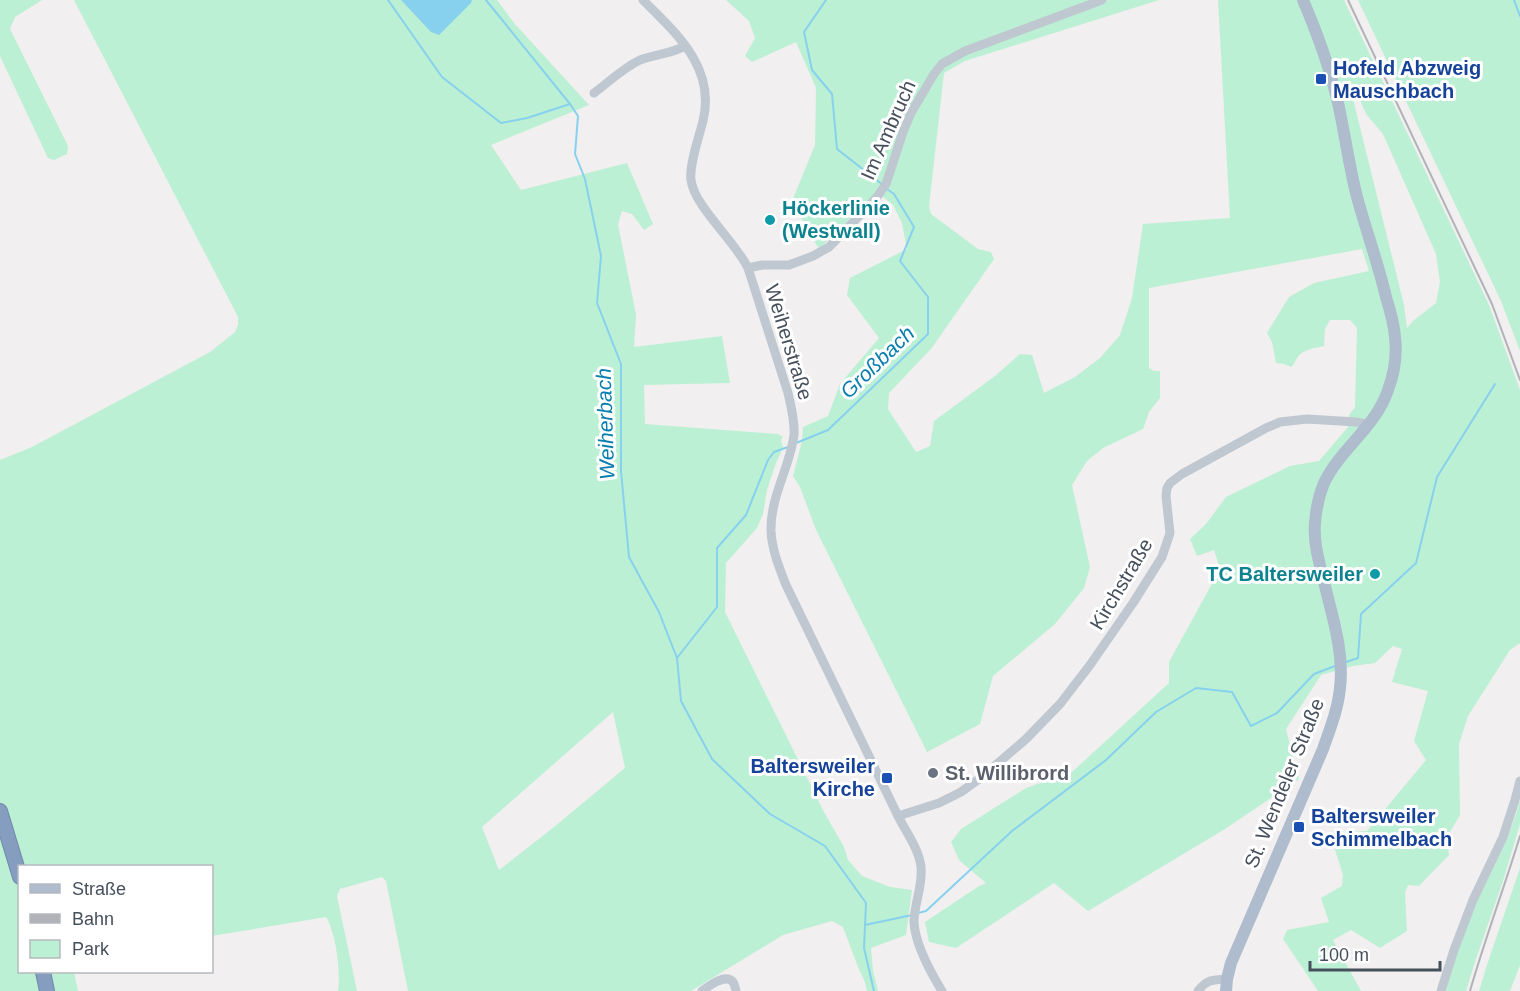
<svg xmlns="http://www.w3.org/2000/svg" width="1520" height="991" font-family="Arial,sans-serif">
<rect width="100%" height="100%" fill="#f1efef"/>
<g fill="#bcf0d4" fill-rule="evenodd">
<path d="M 0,0 L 42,0 L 15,17 L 10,29 L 68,146 L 67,154 L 54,160 L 48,158 L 0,56 Z"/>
<path d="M 74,0 L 497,0 L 514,23 L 589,105 L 491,145 L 521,190 L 627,163 L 653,224 L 644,230 L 632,214 L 622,211 L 618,224 L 636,315 L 634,347 L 722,336 L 730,383 L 644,385 L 645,424 L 778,434 L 783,437 L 781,440 L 783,448 L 776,463 L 767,490 L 763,514 L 757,528 L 726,563 L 725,612 L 824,812 L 844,847 L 848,860 L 862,876 L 890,887 L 912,890 L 906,935 L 871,948 L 873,971 L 878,991 L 867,991 L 865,982 L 858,967 L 843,927 L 832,921 L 783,935 L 691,991 L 408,991 L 386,881 L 382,877 L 340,889 L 337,896 L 357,991 L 338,991 C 341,973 336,933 326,917 L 212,936 L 212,866 L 20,866 L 20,972 L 74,972 L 78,991 L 0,991 L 0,460 L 32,447 L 210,352 L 235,332 L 238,325 L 238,317 ZM 613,712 L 625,768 L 554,827 L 499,870 L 482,827 Z"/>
<path d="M 726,0 L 1159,0 L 965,61 L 944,73 L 929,206 L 931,214 L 978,249 L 991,252 L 994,259 L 931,349 L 889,393 L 888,409 L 916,452 L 930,446 L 934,421 L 995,376 L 1020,354 L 1032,355 L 1044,393 L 1075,377 L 1100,358 L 1120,335 L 1132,298 L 1143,224 L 1230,218 L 1218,0 L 1344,0 L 1489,305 L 1520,390 L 1520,643 L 1510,650 L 1468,716 L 1459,744 L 1460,815 L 1447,837 L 1449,855 L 1419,886 L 1408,885 L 1405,893 L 1407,931 L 1380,948 L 1351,930 L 1333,940 L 1361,991 L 1318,991 L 1283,939 L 1287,930 L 1329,922 L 1321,898 L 1342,886 L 1343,875 L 1331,837 L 1335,833 L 1367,831 L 1426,760 L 1414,741 L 1428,691 L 1392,682 L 1402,649 L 1393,646 L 1375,663 L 1353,666 L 1321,675 L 1286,729 L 1299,779 L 1225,829 L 1088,911 L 1054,883 L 956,948 L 929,942 L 925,922 L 979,886 L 986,883 L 959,860 L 951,842 L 961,829 L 1026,788 L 1072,772 L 1169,683 L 1169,662 L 1220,569 L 1214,550 L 1197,556 L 1190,539 L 1206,524 L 1226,497 L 1290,466 L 1319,461 L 1348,427 L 1349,415 L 1355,407 L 1357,328 L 1350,320 L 1330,320 L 1325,329 L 1324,346 C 1315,348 1303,349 1297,358 C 1295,361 1294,365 1291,367 L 1284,364 L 1276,363 L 1272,342 L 1267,333 L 1289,297 L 1314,283 L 1369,271 L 1362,249 L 1149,288 L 1149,368 L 1154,371 L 1160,371 L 1160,398 L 1149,412 L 1143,429 L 1103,448 L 1087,461 L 1072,485 L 1090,567 L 1084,588 L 1055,624 L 993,676 L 980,724 L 927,752 L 816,530 L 800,487 L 793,476 L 802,441 L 803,427 L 828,416 L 840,384 L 879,338 L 847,295 L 850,278 L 907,249 L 902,223 L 893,205 L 877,192 L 820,248 L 817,246 L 792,201 L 815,145 L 816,88 L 796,42 L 752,62 L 745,56 L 755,38 L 749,21 ZM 1356,91 L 1366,114 L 1383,134 L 1436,254 L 1440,282 L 1436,303 L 1413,321 L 1407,328 L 1404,305 L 1352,95 Z"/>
<path d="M 1358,0 L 1520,0 L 1520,351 L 1501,301 Z"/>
<path d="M 1520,800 L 1520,824 L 1503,881 L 1475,962 L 1466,991 L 1446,991 C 1453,961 1464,931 1476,903 C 1491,868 1511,837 1520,800 Z"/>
<path d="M 1520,868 L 1520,965 L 1510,991 L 1479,991 L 1487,965 Z"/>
</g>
<path fill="#88d1ee" d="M 401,0 L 472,0 L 471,3 L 439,35 L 431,32 Z"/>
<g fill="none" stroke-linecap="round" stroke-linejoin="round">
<g stroke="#88d1ee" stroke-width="2">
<path d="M 388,0 L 442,77 L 501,123 L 527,118 L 570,104 L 578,116 L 575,154 L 585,179 L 601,256 L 597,303 L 621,364 L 621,471 L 629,557 L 659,612 L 677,658 L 681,701 L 712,759 L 770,814 L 825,846 L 866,903 L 864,948 L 874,991"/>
<path d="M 486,0 L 570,104"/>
<path d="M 826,0 L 804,32 L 812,70 L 832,94 L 837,149 L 883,185"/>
<path d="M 1514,0 L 1520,16"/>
<path d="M 796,443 L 828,430 L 928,334 L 928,297 L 900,261 L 914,227 L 894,194 L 887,189"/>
<path d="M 677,658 L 717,607 L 717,548 L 746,515 L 768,460 L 774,452 L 788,447"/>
<path d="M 1346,662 L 1358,658 L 1361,614 L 1416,563 L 1437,477 L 1495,384"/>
<path d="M 918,913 L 926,911 L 1012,831 L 1106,760 L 1156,712 L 1196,688 L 1232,692 L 1251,726 L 1277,713 L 1314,674 L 1335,666"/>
<path d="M 865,925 L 912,915"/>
</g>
<defs>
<g id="highway">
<path d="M 0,811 L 20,877"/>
<path d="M 43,972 L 47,991"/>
</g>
</defs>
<use href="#highway" stroke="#7088ab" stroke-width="16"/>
<g stroke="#bfc8d1" stroke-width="9">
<path d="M 643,0 C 677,34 716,68 703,121 C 699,137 689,165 691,180 C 694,206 735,241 748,268 L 788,393 C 791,406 795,421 794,435 C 790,467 770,497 771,531 C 772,550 779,567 786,585 L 898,816 C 906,832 919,849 921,867 C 923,886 914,904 914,922 C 915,944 931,973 942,991"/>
<path d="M 594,93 C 609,82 623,68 640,60 C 655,54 671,54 685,46"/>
<path d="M 748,268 L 762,265 L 789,265 L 813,256 L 829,247 L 862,213 L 877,197 L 886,184 L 903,132 L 911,113 L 934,74 L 942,64 L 965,51 L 1102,0"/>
<path d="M 898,816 L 939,803 L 961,792 L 983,776 L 1026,739 L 1060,704 L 1090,665 L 1133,603 L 1162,557 L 1170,533 L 1166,496 L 1167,488 L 1170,483 L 1182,474 L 1266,428 L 1280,422 L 1307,419 L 1356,422 L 1362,423 L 1368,426"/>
<path d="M 702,991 C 709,986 725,973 733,982 C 734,983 736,990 736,991"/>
<path d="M 1198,991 C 1207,979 1213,980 1227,979"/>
<path d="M 1441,991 L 1454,950 L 1473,900 L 1503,837 L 1515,800 L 1520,781"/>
</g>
<path stroke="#aebcce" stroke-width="12" d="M 1226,991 L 1227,979 L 1231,963 L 1323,749 C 1330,729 1338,709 1340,688 C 1344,655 1334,622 1326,590 C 1321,568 1313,545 1315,523 C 1316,510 1319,495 1324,483 C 1340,449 1376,427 1388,390 C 1394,374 1397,354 1395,337 C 1394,323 1390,310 1386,297 C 1378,263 1366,230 1357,197 C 1349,166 1345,134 1338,103 C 1330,68 1317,33 1303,0"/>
<use href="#highway" stroke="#859dbf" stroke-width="14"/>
<g stroke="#b1b3b9" stroke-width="2">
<path d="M 1348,0 L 1492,304 L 1520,380"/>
<path d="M 1470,991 C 1485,939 1504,888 1520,836"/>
</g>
</g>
<g fill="#1a4fb4" stroke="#fff" stroke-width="2">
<rect x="1315" y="73" width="12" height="12" rx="3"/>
<rect x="881" y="772" width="12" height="12" rx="3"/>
<rect x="1293" y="821" width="12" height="12" rx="3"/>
</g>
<g fill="#0f9aa8" stroke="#fff" stroke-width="2">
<circle cx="770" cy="220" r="6"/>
<circle cx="1375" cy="574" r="6"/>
</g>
<circle fill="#6b7280" stroke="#fff" stroke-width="2" cx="933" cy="773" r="6"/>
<g text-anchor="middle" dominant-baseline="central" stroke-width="6" stroke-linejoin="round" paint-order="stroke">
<g font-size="20" font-weight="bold" fill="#164399" stroke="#fff" text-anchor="start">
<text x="1333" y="68">Hofeld Abzweig<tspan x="1333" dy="23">Mauschbach</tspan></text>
<text x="875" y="766" text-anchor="end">Baltersweiler<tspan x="875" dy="23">Kirche</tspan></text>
<text x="1311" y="816">Baltersweiler<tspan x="1311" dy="23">Schimmelbach</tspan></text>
</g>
<g font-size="20" fill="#46505d" stroke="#fff">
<text transform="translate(888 130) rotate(-66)">Im Ambruch</text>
<text transform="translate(789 342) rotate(73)">Weiherstraße</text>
<text transform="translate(1121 584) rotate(-59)">Kirchstraße</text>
<text transform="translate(1284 783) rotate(-68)">St. Wendeler Straße</text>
</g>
<g font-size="20" font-weight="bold" fill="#0d838f" stroke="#fff" text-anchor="start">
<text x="782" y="208">Höckerlinie<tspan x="782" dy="23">(Westwall)</tspan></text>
<text x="1363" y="574" text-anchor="end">TC Baltersweiler</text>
</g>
<g font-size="20" font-weight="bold" fill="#5b616d" stroke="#fff" text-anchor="start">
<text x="945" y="773">St. Willibrord</text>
</g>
<g font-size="21" font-style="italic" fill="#087eae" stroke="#fff">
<text transform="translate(877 362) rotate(-44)">Großbach</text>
<text transform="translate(605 424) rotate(-92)">Weiherbach</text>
</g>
</g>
<rect x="18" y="865" width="195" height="108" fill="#ffffff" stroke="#b5b9be" stroke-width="1.5"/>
<rect x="30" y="884" width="30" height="9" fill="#aebcce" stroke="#b5b9be" stroke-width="1.5"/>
<text x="72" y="895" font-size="18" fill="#46505d">Straße</text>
<rect x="30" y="914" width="30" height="9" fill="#b1b3b9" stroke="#b5b9be" stroke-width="1.5"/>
<text x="72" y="925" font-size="18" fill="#46505d">Bahn</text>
<rect x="30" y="940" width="30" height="18" fill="#bcf0d4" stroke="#b5b9be" stroke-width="1.5"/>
<text x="72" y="955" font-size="18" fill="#46505d">Park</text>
<path d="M1310 961v9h130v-9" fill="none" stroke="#46505d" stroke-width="3"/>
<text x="1319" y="961" font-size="18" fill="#46505d" stroke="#ffffff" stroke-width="4.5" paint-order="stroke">100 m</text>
</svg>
